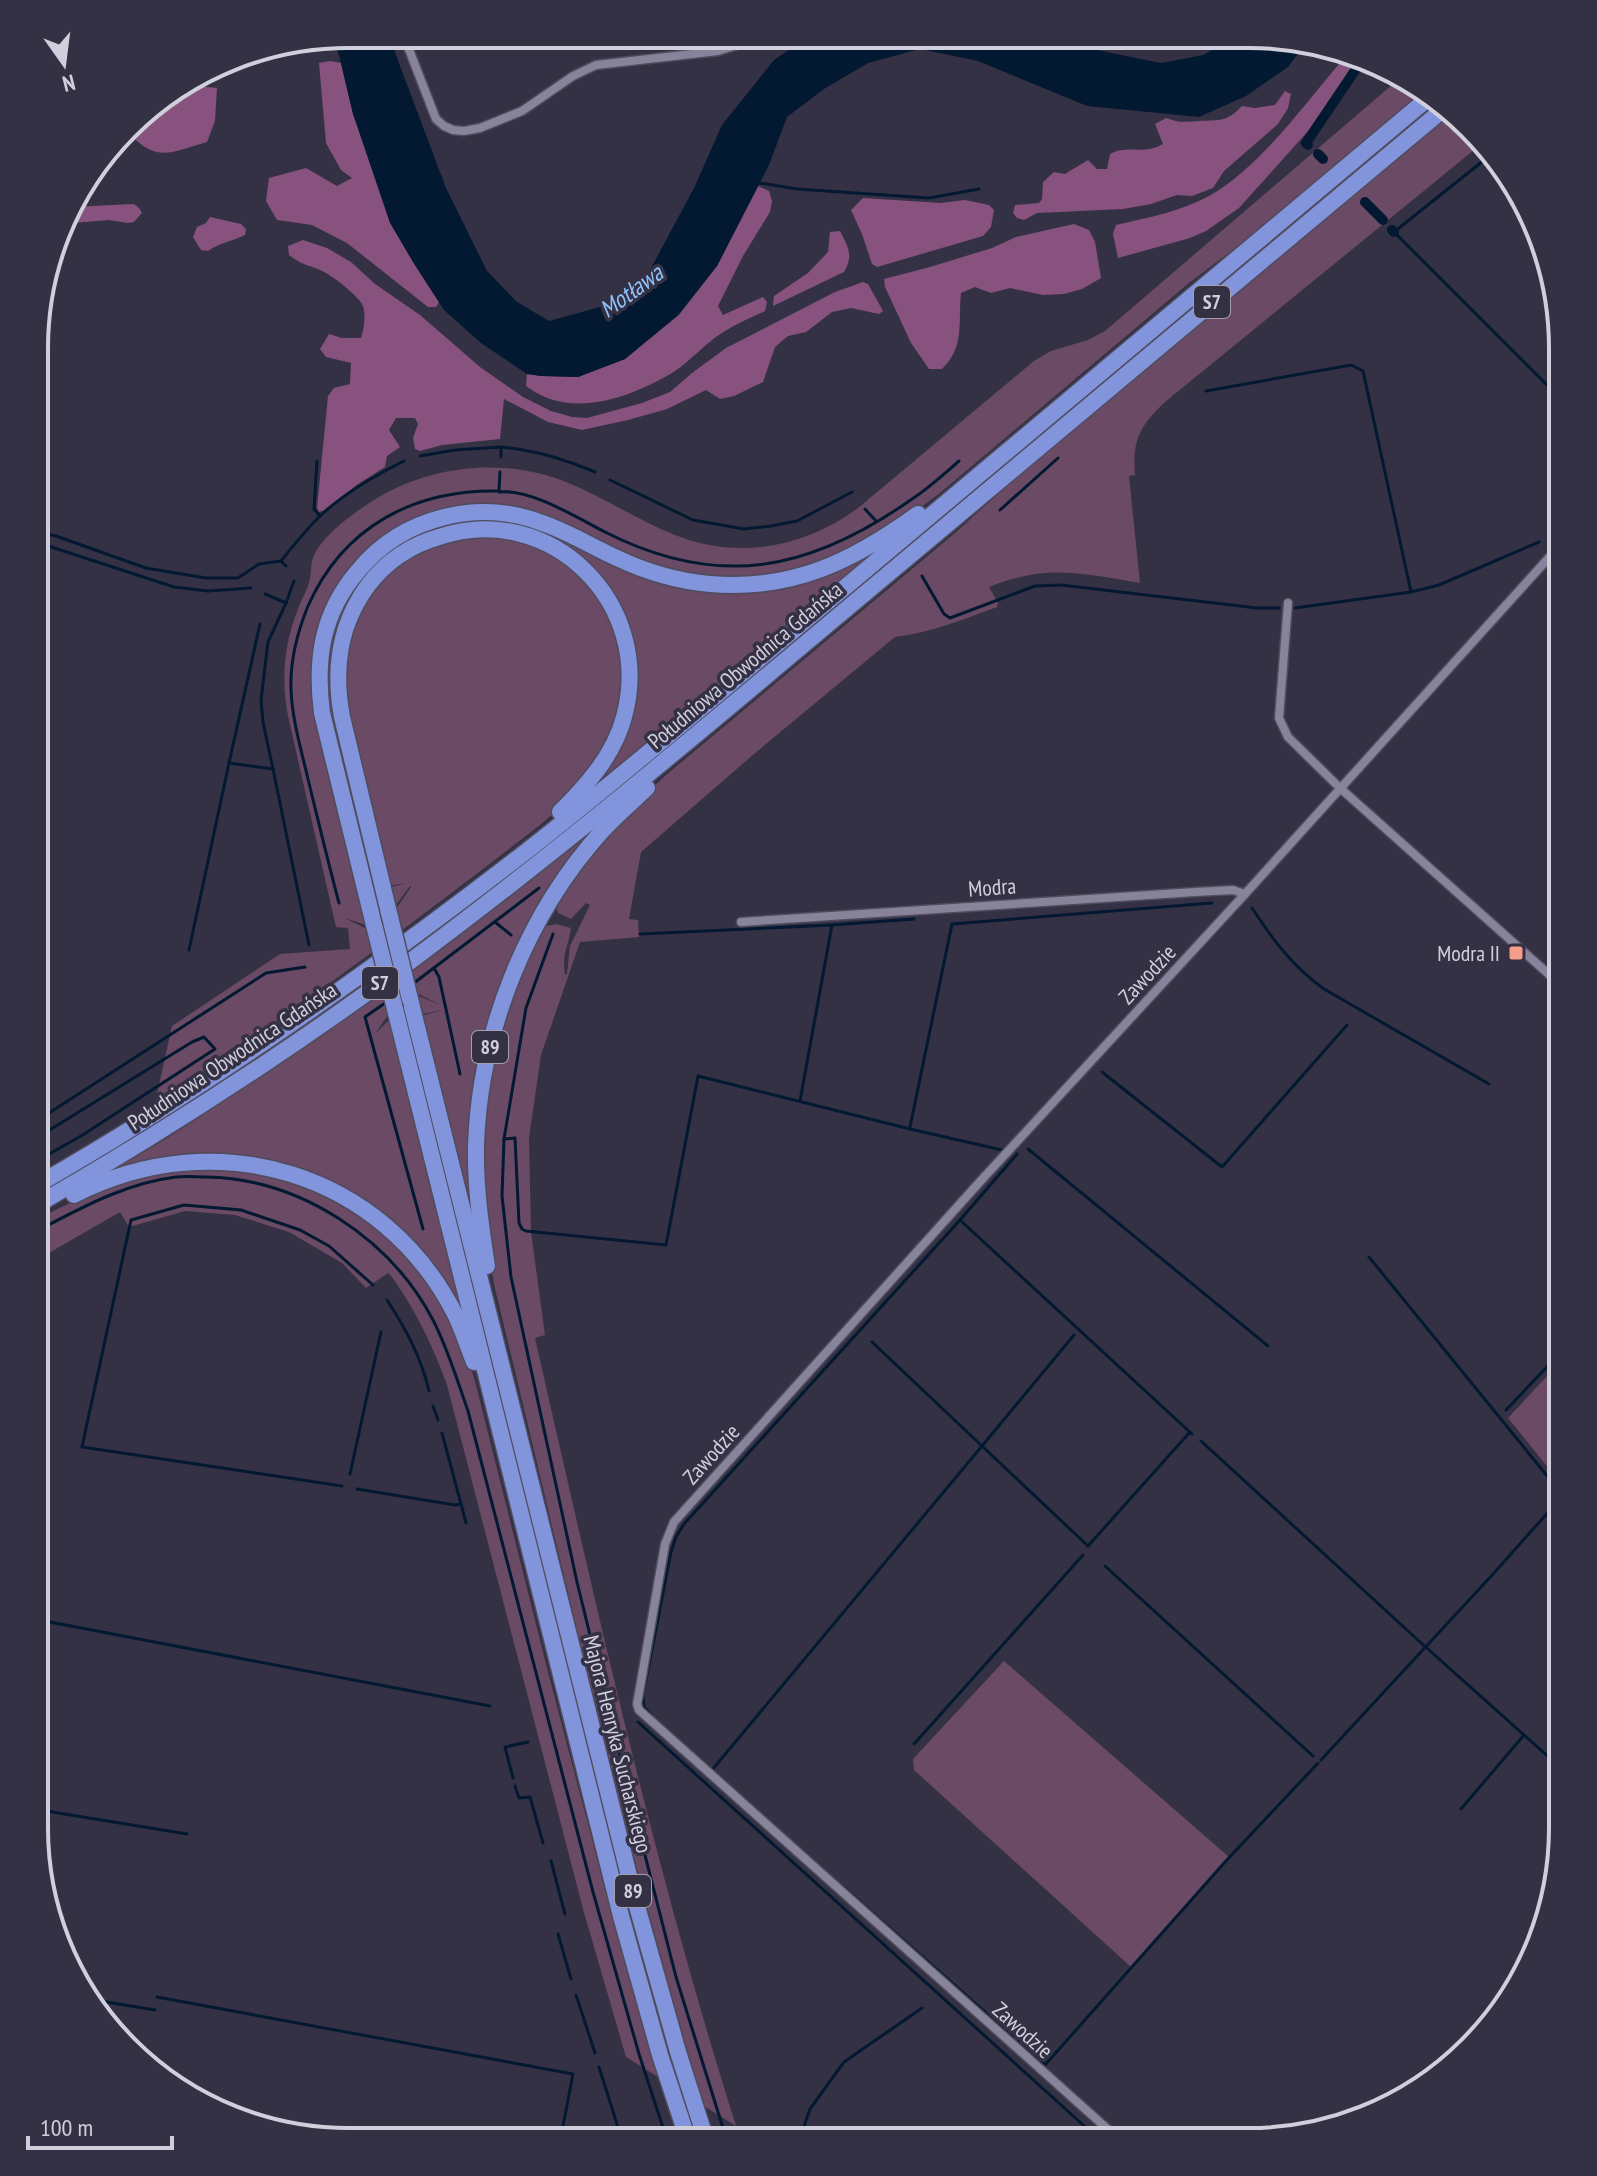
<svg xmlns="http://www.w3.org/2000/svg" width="1597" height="2176" font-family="'PT Sans Narrow',sans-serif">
<rect width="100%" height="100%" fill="#353145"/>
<g fill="#6a4a64">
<path d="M 1400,78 L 1425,89 L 1242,243 L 1189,283 L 940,493 L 916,511 L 847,553 L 787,573 L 737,578 L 700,576 L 661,568 L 511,508 L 378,542 L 316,642 L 366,925 L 345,918 L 367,929 L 398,906 L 411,887 L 410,886 L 396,905 L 392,887 L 405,883 L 389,886 L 348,721 L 344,661 L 357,614 L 377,584 L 403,561 L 432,545 L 467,537 L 505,537 L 532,545 L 568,564 L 604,604 L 623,659 L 615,733 L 561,807 L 540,825 C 415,922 288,1017 155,1103 L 172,1026 L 280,954 L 350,949 L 348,928 L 336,927 L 288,716 C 281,680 284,644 298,609 C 301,600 307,591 309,582 C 312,574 310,565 313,558 C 321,535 359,509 379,497 C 435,464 506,458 566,482 C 604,497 637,520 675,535 C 737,560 804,548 858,508 L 1034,361 L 1051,351 L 1088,340 L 1105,331 Z"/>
<path d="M 1437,99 L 1442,103 L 600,806 L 418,948 L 221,1085 L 35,1200 L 35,1193 L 316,1015 Z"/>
<path d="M 1453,113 L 1485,141 L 1165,402 C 1140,426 1132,440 1135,475 L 1129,476 L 1140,583 C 1080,573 1047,564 989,587 L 998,603 L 997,607 C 964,619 930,633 895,637 L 754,754 L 641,852 L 629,919 L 638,920 L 639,937 L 580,942 L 541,1055 L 529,1138 L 531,1232 L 545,1335 L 535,1338 C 595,1602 654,1867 736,2126 L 704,2106 C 622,1837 562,1562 495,1289 L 489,1257 L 482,1131 L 500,1025 L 542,927 L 556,924 L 571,928 C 568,948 562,952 565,975 L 567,974 L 570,946 L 590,905 L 586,903 L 571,919 L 558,913 L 555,905 L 571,879 L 635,804 L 666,775 L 955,533 L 1032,463 Z"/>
<path d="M 481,519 L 524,524 L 708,589 L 861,559 L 863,561 L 608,774 L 606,773 C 652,705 647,628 591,567 L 481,523 L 441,529 L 405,544 L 333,645 C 330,667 330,687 333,709 L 381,904 L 376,905 L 327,700 C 322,618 357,553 438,526 C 451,521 467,521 481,519 Z"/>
<path d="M 598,826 L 497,1006 L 473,1223 L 421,1016 L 442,1010 L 423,1014 L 419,996 L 440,1005 L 419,994 L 388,1015 L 375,1034 L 389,1020 L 393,1037 L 396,1037 L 472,1341 L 400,1234 L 266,1163 L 116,1172 L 114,1169 C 167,1141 215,1106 264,1074 C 380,997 491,913 598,826 Z"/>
<path d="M 409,1019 L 685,2094 L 678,2089 L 638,1957 L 404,1020 Z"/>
<path d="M 203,1166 L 283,1177 L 339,1200 L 396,1242 L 441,1299 L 470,1364 L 476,1385 L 548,1672 L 612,1916 L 658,2077 L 626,2057 L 583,1909 L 447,1385 C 433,1346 416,1311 392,1277 L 388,1273 L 366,1288 L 342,1263 L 289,1232 L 235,1215 L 185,1211 L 129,1227 L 120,1212 L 35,1261 L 35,1220 L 105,1186 Z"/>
<path d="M 1563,1359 L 1562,1484 L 1562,1485 L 1508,1418 Z"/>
<path d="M 1004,1661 L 1229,1857 L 1131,1967 L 914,1770 L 913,1759 Z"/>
</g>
<g fill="#87527e">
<path d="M 1345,57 L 1358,62 L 1309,130 L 1239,208 L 1206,231 L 1190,238 L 1118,258 L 1113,234 L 1116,225 C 1147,218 1182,211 1211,195 C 1262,165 1306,102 1345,57 Z"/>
<path d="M 330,61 L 341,63 L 353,114 L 413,262 L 439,302 L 436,307 L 428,307 L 347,243 L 312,225 L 277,220 L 266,201 L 269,178 L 306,168 L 337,186 L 352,178 L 341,170 L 326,143 L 319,63 Z"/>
<path d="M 187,85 L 217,88 L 215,121 L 207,142 C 171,152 157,164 128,132 L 145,109 Z"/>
<path d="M 1285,91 L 1291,94 L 1288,108 L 1278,124 L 1224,171 L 1213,188 L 1192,196 L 1177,195 L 1151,204 L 1123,209 L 1037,213 L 1024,220 L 1017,218 L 1013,213 L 1015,205 L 1039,203 L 1042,199 L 1043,182 L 1054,172 L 1065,174 L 1088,160 L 1097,169 L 1107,169 L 1110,154 C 1129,144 1142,156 1163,144 L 1155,124 L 1166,118 C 1179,123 1186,122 1199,121 C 1220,120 1227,122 1242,106 L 1255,108 L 1275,105 Z"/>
<path d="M 758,186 L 769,191 L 772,201 L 770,212 L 743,256 L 718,306 L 723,315 L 763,297 L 767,302 L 765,311 C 752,317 738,323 725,331 C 706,342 691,361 672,373 C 629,398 570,420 526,386 L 527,374 L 541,376 L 578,377 L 625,359 L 679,315 L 717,266 Z"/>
<path d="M 863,198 L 941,203 L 965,200 L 989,205 L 994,210 L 991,227 L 983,236 L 877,267 L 872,264 L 862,234 L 851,210 Z"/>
<path d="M 134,204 L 139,208 L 142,213 L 134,222 L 128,223 L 109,220 L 73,223 L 66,221 L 71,207 Z"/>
<path d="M 210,217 L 241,224 L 246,229 L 245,235 C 233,241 219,243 208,251 L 201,250 L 193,237 L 197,227 L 206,223 Z"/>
<path d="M 1074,224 L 1089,230 L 1095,242 L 1101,278 L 1082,289 L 1064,294 L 1043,295 L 1010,288 L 991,293 L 975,287 L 961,293 C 958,322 965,347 942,369 L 929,369 L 911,343 L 885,287 L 884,279 L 930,267 L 992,248 L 1016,237 Z"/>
<path d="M 840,231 C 848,247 854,255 844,272 L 773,306 L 774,296 L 808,273 L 828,252 L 830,232 Z"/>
<path d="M 303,240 L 327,248 L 351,262 L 375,284 L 420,315 L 480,367 L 523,397 L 551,411 L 572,417 L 587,418 L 642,403 L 670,392 L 692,373 L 726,348 L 835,292 L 863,282 L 868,284 L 883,311 L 879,314 L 851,308 L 832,312 L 806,332 L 788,336 L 775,347 L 763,382 L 734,396 L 720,399 L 706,390 L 667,409 L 628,420 L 582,430 L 548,422 L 504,399 L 500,439 L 442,445 L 420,451 L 415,449 L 413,438 L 418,424 L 415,418 L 396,418 L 389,430 L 400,447 L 387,456 L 385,467 L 358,484 L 324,510 L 319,512 L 317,508 L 328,396 L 334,388 L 350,384 L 351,363 L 326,357 L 320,349 L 329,334 L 342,338 L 361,338 C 364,328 366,317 363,306 C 359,296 334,277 324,272 C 309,264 304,267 289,255 L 288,246 Z"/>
</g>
<path fill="#021931" d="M 348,34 L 388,34 L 446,188 L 487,271 L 517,302 L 549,321 L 600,307 L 650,270 L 694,188 L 722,125 L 774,60 L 810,35 L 1047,36 L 1102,51 L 1161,63 L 1203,55 L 1236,37 L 1290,37 L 1306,43 L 1288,67 L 1246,96 L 1199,117 L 1087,106 L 978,61 L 920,49 L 868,63 L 824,89 L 787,117 L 769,165 L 717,266 L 678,315 L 625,359 L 578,377 L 541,376 L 527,374 L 481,343 L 444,310 L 413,262 L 390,223 L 353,114 L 339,55 L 331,37 Z"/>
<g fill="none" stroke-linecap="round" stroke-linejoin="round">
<g stroke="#021931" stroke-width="3">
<path d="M 1493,153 L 1394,232 L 1563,401"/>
<path d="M 1490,155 L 1501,165"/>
<path d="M 760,183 L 797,189 L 929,198 L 979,189"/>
<path d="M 1206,391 L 1351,365 L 1363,371 L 1411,592"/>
<path d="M 501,447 C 537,451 561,458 595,472"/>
<path d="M 420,456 L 455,450 L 501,447 L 501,457"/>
<path d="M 317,461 L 314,509 L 320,516"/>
<path d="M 610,480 L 693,520 L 744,529 L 771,526 L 797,521 L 852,492"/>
<path d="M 499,492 C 529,488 576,517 605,532 C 719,590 810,571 912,499 C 929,488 944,474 959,461"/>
<path d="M 865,509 L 876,521"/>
<path d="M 1000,510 L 1058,458"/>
<path d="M 36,532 L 56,536 L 146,568 L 206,578 L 238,578 L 259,564 L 281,561 L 286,566"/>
<path d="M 36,542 L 174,587 L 208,591 L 251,588"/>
<path d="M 1556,560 L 1563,552"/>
<path d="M 281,561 C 293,546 305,531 319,517 C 343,494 374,476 404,461"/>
<path d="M 922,576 L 944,614 L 950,618 L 1035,586 L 1061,585 L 1257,608 L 1279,608"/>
<path d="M 265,594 L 286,603 L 294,581"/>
<path d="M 1295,608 L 1411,592 L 1439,585 L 1539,542"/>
<path d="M 260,624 L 229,763 L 273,769 L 263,722 L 261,700 L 268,642 L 286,603"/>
<path d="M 273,769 L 309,945"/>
<path d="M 339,903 C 328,862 318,820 308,779 C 301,749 292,719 291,689 C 290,659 297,633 308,606 C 343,527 414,489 499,491 L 500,472"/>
<path d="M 1252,908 C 1274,941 1292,966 1324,989 L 1489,1084"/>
<path d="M 495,922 L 511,935"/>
<path d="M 553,934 L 526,1008 L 504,1139 L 502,1196 L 511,1277 L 577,1582 L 617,1745 L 676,1977 L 727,2141"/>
<path d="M 640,934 L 832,925 L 914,919"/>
<path d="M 189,950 L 229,763"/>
<path d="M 434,968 L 439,977 L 460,1074"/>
<path d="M 414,983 L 539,888"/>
<path d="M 388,1001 L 365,1017 L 423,1229"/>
<path d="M 1102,1072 L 1222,1167 L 1347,1025"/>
<path d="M 800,1101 L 832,925"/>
<path d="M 35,1122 L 266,973 L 305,967"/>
<path d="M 910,1127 L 952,924 L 1212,903"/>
<path d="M 504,1139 L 515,1138 L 519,1223 L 522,1229 L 526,1231 L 666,1245 L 698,1076 L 910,1129 L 1002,1150"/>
<path d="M 1028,1149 L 1268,1346"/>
<path d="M 1017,1154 L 960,1220 L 1192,1434"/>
<path d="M 35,1162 L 81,1136 L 215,1049 L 204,1037 L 192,1042 L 35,1139"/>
<path d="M 35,1232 C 79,1209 125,1183 176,1177 C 186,1176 197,1177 207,1177 C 300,1179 390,1238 433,1320 C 448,1349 457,1380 468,1411 L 593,1892 L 639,2054 L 667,2140"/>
<path d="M 1369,1257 L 1561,1493 L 1562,1491"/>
<path d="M 387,1300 C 406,1329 421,1357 429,1391"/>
<path d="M 1074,1335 L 982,1446 L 1088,1546 L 1190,1432"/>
<path d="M 433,1406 L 438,1420"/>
<path d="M 1506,1410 L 1563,1350"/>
<path d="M 442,1433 L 461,1504"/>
<path d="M 1201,1441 L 1419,1641 L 1562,1769"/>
<path d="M 350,1474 L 381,1332"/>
<path d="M 342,1486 L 82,1447 L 131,1220 L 184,1205 L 241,1210 L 300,1230 L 329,1246 L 373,1285"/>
<path d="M 357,1489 L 455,1505 L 461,1504 L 466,1523"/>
<path d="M 1105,1566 L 1313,1756"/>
<path d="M 1552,1574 L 1562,1583"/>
<path d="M 34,1619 L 490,1706"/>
<path d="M 651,1715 L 644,1707 L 643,1695 L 671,1552 L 676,1537 L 684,1524 L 960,1220"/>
<path d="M 638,1722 L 1102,2142"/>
<path d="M 914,1744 L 1083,1555"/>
<path d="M 1321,1760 L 1494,1573 L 1560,1499"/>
<path d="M 712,1770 L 982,1446 L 872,1342"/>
<path d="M 513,1778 L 505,1747 L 528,1742"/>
<path d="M 515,1786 L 519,1798 L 530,1797 L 543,1843"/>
<path d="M 34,1809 L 187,1834"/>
<path d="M 1461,1809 L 1524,1735"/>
<path d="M 551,1861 L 565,1914"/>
<path d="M 842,1886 L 1045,2065 L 1225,1862 L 1318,1763"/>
<path d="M 558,1934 L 571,1979"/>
<path d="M 576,1995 L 595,2053"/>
<path d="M 157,1997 L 573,2074 L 563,2126 L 557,2140"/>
<path d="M 88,1999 L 155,2010"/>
<path d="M 599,2067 L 622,2140"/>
<path d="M 799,2141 L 810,2109 L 844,2062 L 922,2008"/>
</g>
<g stroke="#021931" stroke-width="10">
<path d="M 1308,145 L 1306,143 L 1360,63"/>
<path d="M 1318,154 L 1323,159"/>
<path d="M 1365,202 L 1383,220"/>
<path d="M 1392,230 L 1394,232"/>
<path d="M 37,367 L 60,237"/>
</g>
<defs>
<g id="street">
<path d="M 403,34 L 436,119 L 444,126 L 453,130 L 464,131 L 480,128 L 522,111 L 573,76 L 596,65 L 718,51 L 769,35"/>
<path d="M 1288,603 L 1279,718 L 1288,737 L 1340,788 L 1563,987"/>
<path d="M 741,922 L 1195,892 L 1233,890 L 1245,894"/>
<path d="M 1122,2142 L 639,1710 L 637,1704 L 639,1693 L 665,1544 L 674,1522 L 976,1186 L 1245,894 L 1563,542"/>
</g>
<g id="highway">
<path d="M 389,913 L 342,717 C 333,668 339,624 369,584 C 387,561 411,545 439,537 C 551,500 655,604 624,717 C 614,755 587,785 560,812"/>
<path d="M 374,925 L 322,713 C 315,659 322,613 358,571 C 403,516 480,498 545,524 C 570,533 593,547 617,558 C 646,572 678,581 710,584 C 793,591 853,561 918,514"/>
<path d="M 410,999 L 633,1892 L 678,2052 L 706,2140"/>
<path d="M 395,1009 L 621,1916 L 660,2055 L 688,2140"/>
<path d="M 35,1186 C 208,1087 371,972 528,850 C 629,771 726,687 824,605 C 1027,435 1229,265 1432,95"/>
<path d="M 74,1195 C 216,1122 384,1172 456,1316 C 463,1331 468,1347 474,1362"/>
<path d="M 35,1206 C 165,1131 291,1050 412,960 C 556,853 694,737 832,621 C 1037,450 1241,278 1446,107"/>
<path d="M 487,1266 C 481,1227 475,1186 476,1145 C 480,1031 526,915 603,830 C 617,815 632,802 647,788"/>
</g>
</defs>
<use href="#street" stroke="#4f4c5d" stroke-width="11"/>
<use href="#highway" stroke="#4f4c5d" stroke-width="19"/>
<use href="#street" stroke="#87839a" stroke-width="8"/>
<use href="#highway" stroke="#8194dc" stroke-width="16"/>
<defs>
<g id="highway-bridge">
<path d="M 389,913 L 410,999"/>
<path d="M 374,925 L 395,1009"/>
</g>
</defs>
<use href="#highway-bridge" stroke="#4f4c5d" stroke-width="19" stroke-linecap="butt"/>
<use href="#highway-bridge" stroke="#8194dc" stroke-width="16"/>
</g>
<rect fill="#f49e89" stroke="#353145" stroke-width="3" x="1508" y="945" width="16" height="16" rx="4"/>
<g text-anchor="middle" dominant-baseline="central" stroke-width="7" stroke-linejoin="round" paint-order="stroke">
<g fill="#353145" stroke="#a2a0af" stroke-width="2">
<rect x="1194" y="286" width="36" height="32" rx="6"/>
<rect x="362" y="967" width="36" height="32" rx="6"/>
<rect x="472" y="1031" width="36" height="32" rx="6"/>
<rect x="615" y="1875" width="36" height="32" rx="6"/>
</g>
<g font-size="20" font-weight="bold" fill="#d1cfdc">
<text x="1212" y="302">S7</text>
<text x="380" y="983">S7</text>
<text x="490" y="1047">89</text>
<text x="633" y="1891">89</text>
</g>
<g font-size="22" fill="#d1cfdc" stroke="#353145">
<text transform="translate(745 665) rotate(-40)">Południowa Obwodnica Gdańska</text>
<text transform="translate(992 887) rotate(-4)">Modra</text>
<text transform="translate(1147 974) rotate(-47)">Zawodzie</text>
<text transform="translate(232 1056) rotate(-34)">Południowa Obwodnica Gdańska</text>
<text transform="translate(711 1454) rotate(-48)">Zawodzie</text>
<text transform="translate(618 1744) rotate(76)">Majora Henryka Sucharskiego</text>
<text transform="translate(1023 2030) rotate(42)">Zawodzie</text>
</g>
<g font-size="22" fill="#d1cfdc" stroke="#353145" text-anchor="end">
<text x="1500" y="953">Modra II</text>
</g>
<g font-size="24" font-style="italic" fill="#8fc3fd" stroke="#353145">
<text transform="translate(631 291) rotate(-36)">Motława</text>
</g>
</g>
<path d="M0 0H1597V2176H0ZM348 48H1249A300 300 0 0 1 1549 348V1828A300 300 0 0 1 1249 2128H348A300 300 0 0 1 48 1828V348A300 300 0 0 1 348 48Z" fill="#353145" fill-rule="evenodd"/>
<path fill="none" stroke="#d1cfdc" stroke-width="4" d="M348 48H1249A300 300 0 0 1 1549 348V1828A300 300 0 0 1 1249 2128H348A300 300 0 0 1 48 1828V348A300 300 0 0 1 348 48Z"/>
<g transform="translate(64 64) rotate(166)" stroke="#353145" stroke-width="6" paint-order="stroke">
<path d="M0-6L14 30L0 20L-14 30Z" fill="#d1cfdc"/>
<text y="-12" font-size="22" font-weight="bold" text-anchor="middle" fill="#d1cfdc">N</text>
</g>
<path d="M28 2136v12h144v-12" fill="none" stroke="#d1cfdc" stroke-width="4"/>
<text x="40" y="2136" font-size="24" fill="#d1cfdc" stroke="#353145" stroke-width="6" paint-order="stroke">100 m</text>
</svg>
